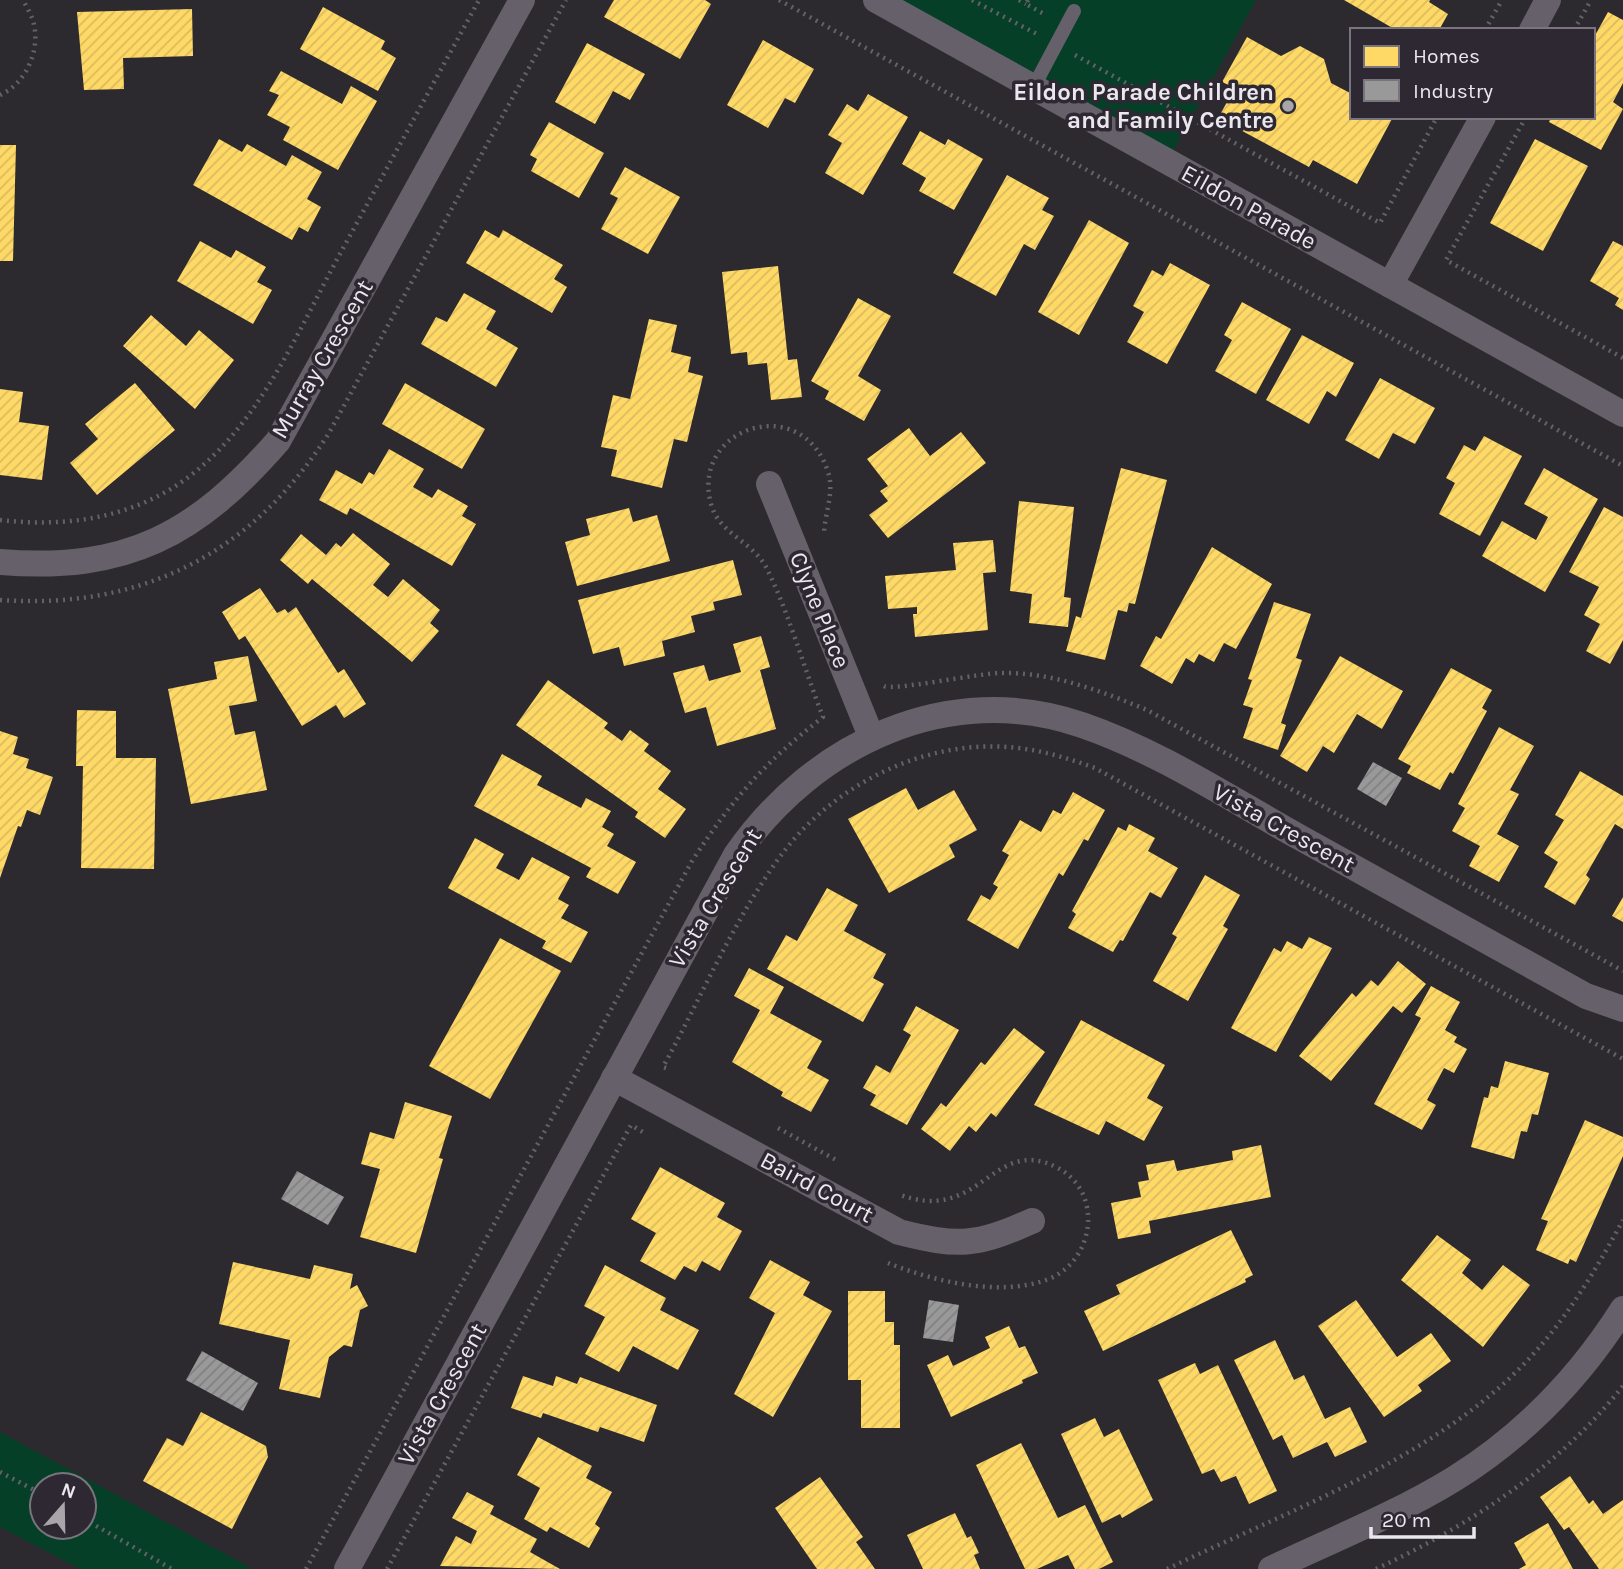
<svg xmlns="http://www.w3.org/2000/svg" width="1623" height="1569" font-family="Karla,sans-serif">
<defs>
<pattern id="homes-hatch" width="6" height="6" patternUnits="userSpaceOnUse" patternTransform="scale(1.75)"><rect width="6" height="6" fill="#ffd966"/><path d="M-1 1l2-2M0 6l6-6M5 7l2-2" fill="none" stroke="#dabb60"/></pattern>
<pattern id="industry-hatch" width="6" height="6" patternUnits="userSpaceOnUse" patternTransform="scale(1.75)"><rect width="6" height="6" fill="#999"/><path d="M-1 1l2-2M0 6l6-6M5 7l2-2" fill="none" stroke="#808080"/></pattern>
</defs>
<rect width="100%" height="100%" fill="#2d2a2f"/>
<g fill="#063f27" fill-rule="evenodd">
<path d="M 876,0 L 1256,0 L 1167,162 Z"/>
<path d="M 0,1432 L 253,1569 L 80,1569 L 0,1527 ZM 42,1485 L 84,1485 L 84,1527 L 42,1527 Z"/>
</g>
<g fill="url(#homes-hatch)">
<path d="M 614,0 L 705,0 L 711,4 L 680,59 L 604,17 Z"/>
<path d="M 1344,0 L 1430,0 L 1429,2 L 1448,14 L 1439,30 L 1396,30 Z"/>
<path d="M 323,7 L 385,41 L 381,49 L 396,58 L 378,91 L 300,49 Z"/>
<path d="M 192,9 L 193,56 L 123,58 L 124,89 L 84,90 L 77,12 Z"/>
<path d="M 1608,12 L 1623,20 L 1623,83 L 1613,102 L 1623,109 L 1601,150 L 1549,122 L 1551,117 L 1593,117 L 1593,39 Z"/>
<path d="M 1247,37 L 1281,56 L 1300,46 L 1324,59 L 1331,83 L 1352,94 L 1352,117 L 1393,117 L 1357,184 L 1313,160 L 1309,167 L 1218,118 L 1235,88 L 1222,82 Z"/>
<path d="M 763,40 L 814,69 L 795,103 L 785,98 L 768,128 L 727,105 Z"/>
<path d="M 587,43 L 645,74 L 630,100 L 613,91 L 595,124 L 555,102 Z"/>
<path d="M 281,71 L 342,104 L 351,86 L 377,101 L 338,170 L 283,140 L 290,127 L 267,115 L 279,95 L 269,91 Z"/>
<path d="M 868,94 L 908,117 L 863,195 L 825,173 L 842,143 L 828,135 L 847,104 L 858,111 Z"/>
<path d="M 549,122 L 604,153 L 579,198 L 531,171 L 537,159 L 530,155 Z"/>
<path d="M 920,131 L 945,145 L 948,139 L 983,159 L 954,210 L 919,191 L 926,178 L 902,164 Z"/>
<path d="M 219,139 L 242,152 L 247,144 L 286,166 L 292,155 L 322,172 L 307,199 L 321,207 L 308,232 L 299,227 L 292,240 L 193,185 Z"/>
<path d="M 1535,139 L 1588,166 L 1543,251 L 1490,223 Z"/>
<path d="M 0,145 L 16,145 L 13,261 L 0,261 Z"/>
<path d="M 625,167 L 680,197 L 648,254 L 601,229 L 618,198 L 610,194 Z"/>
<path d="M 1007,175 L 1049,198 L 1042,210 L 1054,216 L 1035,250 L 1024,244 L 996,296 L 953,273 Z"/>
<path d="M 1089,220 L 1129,243 L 1079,335 L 1038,312 Z"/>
<path d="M 485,230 L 499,238 L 503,230 L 563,265 L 554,279 L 567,287 L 552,313 L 466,263 Z"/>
<path d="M 200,241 L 231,258 L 236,250 L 266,267 L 257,282 L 272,290 L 253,324 L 177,281 Z"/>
<path d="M 1613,241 L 1623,246 L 1623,310 L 1615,305 L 1619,298 L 1590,281 Z"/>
<path d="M 1170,263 L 1210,285 L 1167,364 L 1127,342 L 1144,312 L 1133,306 L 1152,270 L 1163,276 Z"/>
<path d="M 778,266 L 788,360 L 797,359 L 802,397 L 771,400 L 767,363 L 748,365 L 747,352 L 731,354 L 722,272 Z"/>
<path d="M 464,293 L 496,311 L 486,329 L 518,348 L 496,387 L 421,344 L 436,317 L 447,322 Z"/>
<path d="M 858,298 L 891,316 L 858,376 L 881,390 L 864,421 L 825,399 L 829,391 L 811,381 Z"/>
<path d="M 1242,302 L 1291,329 L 1256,394 L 1215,371 L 1232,340 L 1224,335 Z"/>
<path d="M 151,315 L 186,346 L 199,330 L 234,360 L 195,409 L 123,346 Z"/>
<path d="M 649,319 L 677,325 L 671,352 L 691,357 L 688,372 L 703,376 L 687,442 L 674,439 L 662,488 L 611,476 L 617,450 L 601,447 L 613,395 L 630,399 Z"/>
<path d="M 1302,335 L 1354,363 L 1336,397 L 1327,391 L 1309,424 L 1266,400 Z"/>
<path d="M 1380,378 L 1435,408 L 1415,444 L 1393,433 L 1379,459 L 1345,440 Z"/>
<path d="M 135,383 L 175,430 L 97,495 L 70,463 L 98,439 L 85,424 Z"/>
<path d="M 405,383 L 485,429 L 462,469 L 382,424 Z"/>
<path d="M 0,389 L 23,392 L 19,422 L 49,426 L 42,480 L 0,475 Z"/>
<path d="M 909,428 L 930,456 L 961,432 L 986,463 L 888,538 L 869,515 L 888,501 L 880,491 L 888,486 L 867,459 Z"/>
<path d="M 1484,436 L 1522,456 L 1480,536 L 1439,514 L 1455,483 L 1446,478 L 1464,445 L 1475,451 Z"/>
<path d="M 389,449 L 424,469 L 413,487 L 432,498 L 438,489 L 468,506 L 462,516 L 476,524 L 452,566 L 350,508 L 347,515 L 319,500 L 336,470 L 362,484 L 369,472 L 374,475 Z"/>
<path d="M 1121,468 L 1167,480 L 1135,604 L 1129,603 L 1127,612 L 1118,610 L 1105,660 L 1066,651 L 1076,616 L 1081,618 Z"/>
<path d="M 1544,468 L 1598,499 L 1545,592 L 1482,556 L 1502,521 L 1536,540 L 1548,517 L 1524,504 Z"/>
<path d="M 1019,501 L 1074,507 L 1064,597 L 1071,598 L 1068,627 L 1029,623 L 1032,594 L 1010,591 Z"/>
<path d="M 1604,507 L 1623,517 L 1623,640 L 1610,664 L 1586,651 L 1600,624 L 1584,615 L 1599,587 L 1569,572 Z"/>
<path d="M 629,508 L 633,522 L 657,515 L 670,561 L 577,586 L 565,542 L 590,535 L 586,519 Z"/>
<path d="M 353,533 L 390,564 L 373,585 L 388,597 L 403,579 L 440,610 L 430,623 L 439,631 L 412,662 L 312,579 L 308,584 L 280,560 L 301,534 L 326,555 L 336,543 L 341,547 Z"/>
<path d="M 993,540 L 996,572 L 983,573 L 988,630 L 915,637 L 913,614 L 917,614 L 917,607 L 888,609 L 885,576 L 956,570 L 953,543 Z"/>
<path d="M 1212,547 L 1272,584 L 1236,649 L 1224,643 L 1214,662 L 1199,654 L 1194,663 L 1186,658 L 1172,684 L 1140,666 L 1156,636 L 1161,639 Z"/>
<path d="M 733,560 L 742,595 L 713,602 L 715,610 L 691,616 L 695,632 L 662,641 L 665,656 L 624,666 L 619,647 L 593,654 L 578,600 Z"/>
<path d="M 260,588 L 277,613 L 285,609 L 288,613 L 296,607 L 338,673 L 344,669 L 366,704 L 344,718 L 336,705 L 302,726 L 245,636 L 239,640 L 222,612 Z"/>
<path d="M 1274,602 L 1311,614 L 1296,658 L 1302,660 L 1281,723 L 1286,725 L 1278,750 L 1243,738 L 1253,708 L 1243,705 L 1252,680 L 1248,679 Z"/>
<path d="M 761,636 L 770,667 L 760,670 L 776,729 L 717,746 L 706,707 L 685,713 L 673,673 L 704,665 L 709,681 L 741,672 L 733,644 Z"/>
<path d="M 248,656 L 257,701 L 229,706 L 235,735 L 255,731 L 267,790 L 191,804 L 168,689 L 217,679 L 214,662 Z"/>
<path d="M 1340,656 L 1403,691 L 1382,729 L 1357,714 L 1334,753 L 1323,746 L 1307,772 L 1280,756 Z"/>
<path d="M 1451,668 L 1492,690 L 1482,708 L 1487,711 L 1453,774 L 1450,772 L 1440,790 L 1407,773 L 1411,766 L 1398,759 Z"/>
<path d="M 548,680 L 608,723 L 604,728 L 622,741 L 630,730 L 649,744 L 644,751 L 671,771 L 658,789 L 686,809 L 665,838 L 635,817 L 638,812 L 516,725 Z"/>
<path d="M 77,710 L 116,711 L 116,758 L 156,758 L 154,869 L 81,868 L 83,766 L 76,766 Z"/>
<path d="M 1499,727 L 1534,746 L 1510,790 L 1519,794 L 1497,834 L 1519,846 L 1499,882 L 1469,866 L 1480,846 L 1452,831 L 1465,808 L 1458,804 Z"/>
<path d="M 0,731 L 18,737 L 13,754 L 29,759 L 26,768 L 53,777 L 40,815 L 27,810 L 21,827 L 18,826 L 0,878 Z"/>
<path d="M 502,754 L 542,776 L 537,785 L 581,808 L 586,798 L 611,811 L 602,827 L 614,834 L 607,846 L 636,862 L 618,894 L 586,877 L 591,868 L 474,806 Z"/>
<path d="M 1580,771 L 1623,796 L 1623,829 L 1615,824 L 1586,875 L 1590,879 L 1575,905 L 1544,887 L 1558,862 L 1544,853 L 1564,820 L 1555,815 Z"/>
<path d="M 906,788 L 918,810 L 954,790 L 977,830 L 949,845 L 955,857 L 889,893 L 848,819 Z"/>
<path d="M 1073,792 L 1105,810 L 1088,841 L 1084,839 L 1063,876 L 1059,873 L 1018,949 L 967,920 L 981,895 L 990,900 L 998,887 L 993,884 L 1009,855 L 1002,851 L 1020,820 L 1041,832 L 1053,810 L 1061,814 Z"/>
<path d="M 1129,824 L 1155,838 L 1148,851 L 1178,868 L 1161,898 L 1150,892 L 1123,941 L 1120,940 L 1113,952 L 1068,928 L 1076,914 L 1072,911 L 1118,827 L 1126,831 Z"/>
<path d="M 475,838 L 504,854 L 496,868 L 519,880 L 532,857 L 570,877 L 558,899 L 569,905 L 561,918 L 588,932 L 571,963 L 542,948 L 546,941 L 448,888 Z"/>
<path d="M 1205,875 L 1240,895 L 1223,926 L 1228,929 L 1188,1001 L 1153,981 L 1177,937 L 1172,934 Z"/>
<path d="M 827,888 L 858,905 L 844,931 L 886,954 L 873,978 L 884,984 L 863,1022 L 767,969 L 786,935 L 797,941 Z"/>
<path d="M 1623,897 L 1623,922 L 1612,916 Z"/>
<path d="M 1309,937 L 1332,948 L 1276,1052 L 1231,1028 L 1274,948 L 1281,952 L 1287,941 L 1302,949 Z"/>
<path d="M 500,938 L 561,971 L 490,1099 L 429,1066 Z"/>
<path d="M 1398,961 L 1426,984 L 1402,1013 L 1393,1006 L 1331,1081 L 1299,1056 L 1352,993 L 1356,997 L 1371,980 L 1378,986 Z"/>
<path d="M 749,968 L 784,987 L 770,1013 L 822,1041 L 807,1068 L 829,1080 L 811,1112 L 781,1096 L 783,1092 L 732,1062 L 760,1010 L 734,996 Z"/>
<path d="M 1431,986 L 1460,1002 L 1445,1030 L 1457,1037 L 1454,1042 L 1467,1049 L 1454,1073 L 1444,1068 L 1427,1100 L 1436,1105 L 1422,1130 L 1374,1104 L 1421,1018 L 1415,1015 Z"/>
<path d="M 916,1006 L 959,1030 L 907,1125 L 870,1105 L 876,1095 L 863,1088 L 876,1065 L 890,1073 L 911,1035 L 903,1030 Z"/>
<path d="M 1081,1020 L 1165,1065 L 1147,1098 L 1163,1107 L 1144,1141 L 1106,1121 L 1099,1135 L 1034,1105 Z"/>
<path d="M 1014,1028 L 1045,1052 L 996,1117 L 991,1113 L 976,1132 L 969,1126 L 950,1151 L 921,1129 L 941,1103 L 946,1107 L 981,1062 L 985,1065 Z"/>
<path d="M 1505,1061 L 1549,1073 L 1538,1115 L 1532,1114 L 1527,1132 L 1521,1131 L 1514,1159 L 1471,1147 L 1484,1097 L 1488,1098 L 1491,1086 L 1498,1088 Z"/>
<path d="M 405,1102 L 452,1116 L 439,1158 L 443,1159 L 416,1253 L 360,1237 L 380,1169 L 361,1164 L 370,1132 L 394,1139 Z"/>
<path d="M 1585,1120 L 1623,1137 L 1623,1156 L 1576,1262 L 1570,1259 L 1568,1264 L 1536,1250 L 1548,1221 L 1541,1219 Z"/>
<path d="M 1261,1145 L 1271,1197 L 1149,1221 L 1151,1233 L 1118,1239 L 1111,1203 L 1141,1197 L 1138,1182 L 1149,1180 L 1146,1165 L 1174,1160 L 1177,1171 L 1233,1160 L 1232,1151 Z"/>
<path d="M 660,1167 L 725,1203 L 717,1217 L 742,1231 L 720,1271 L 702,1261 L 696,1272 L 684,1266 L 675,1280 L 640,1261 L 656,1233 L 631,1219 Z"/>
<path d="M 1231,1230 L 1253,1275 L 1245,1279 L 1246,1282 L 1103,1351 L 1084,1311 L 1120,1294 L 1116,1285 Z"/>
<path d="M 1437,1235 L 1471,1260 L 1462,1273 L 1482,1290 L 1503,1265 L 1530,1285 L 1483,1347 L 1401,1280 Z"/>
<path d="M 770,1260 L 810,1282 L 803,1295 L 832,1311 L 773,1417 L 734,1394 L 775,1313 L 749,1298 Z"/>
<path d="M 233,1262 L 310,1279 L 314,1265 L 353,1274 L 350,1289 L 357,1285 L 368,1306 L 360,1310 L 352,1347 L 344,1345 L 329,1357 L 320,1398 L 279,1389 L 290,1340 L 219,1324 Z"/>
<path d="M 605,1265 L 666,1298 L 660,1310 L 699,1330 L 678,1370 L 633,1346 L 619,1372 L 585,1354 L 605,1317 L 584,1306 Z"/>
<path d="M 848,1291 L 885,1291 L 885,1322 L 894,1322 L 894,1345 L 900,1345 L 900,1428 L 861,1428 L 861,1380 L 848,1380 Z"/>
<path d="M 1356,1300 L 1397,1357 L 1431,1333 L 1451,1361 L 1418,1385 L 1422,1391 L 1384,1417 L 1318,1326 Z"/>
<path d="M 1009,1326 L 1019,1348 L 1025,1346 L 1038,1373 L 1022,1380 L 1023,1383 L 951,1417 L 927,1365 L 948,1355 L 953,1366 L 990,1348 L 985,1337 Z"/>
<path d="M 1275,1340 L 1294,1380 L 1304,1375 L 1325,1419 L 1350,1407 L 1367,1442 L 1335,1457 L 1327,1442 L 1293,1458 L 1282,1435 L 1273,1440 L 1234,1360 Z"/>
<path d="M 1195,1363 L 1200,1374 L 1218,1365 L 1277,1491 L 1249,1504 L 1236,1476 L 1221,1482 L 1214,1469 L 1202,1474 L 1158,1380 Z"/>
<path d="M 523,1376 L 553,1386 L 556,1376 L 577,1384 L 580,1377 L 657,1405 L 644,1442 L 600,1427 L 598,1432 L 543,1413 L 541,1418 L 511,1408 Z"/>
<path d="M 201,1412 L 266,1446 L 268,1457 L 232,1529 L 143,1481 L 167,1438 L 183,1446 Z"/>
<path d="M 1095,1418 L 1104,1437 L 1119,1429 L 1153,1500 L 1122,1518 L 1120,1514 L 1102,1523 L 1061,1434 Z"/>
<path d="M 538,1437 L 592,1466 L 586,1478 L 612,1492 L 595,1524 L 600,1528 L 589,1548 L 550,1527 L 547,1532 L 524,1519 L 540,1488 L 517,1475 Z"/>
<path d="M 1021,1443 L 1058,1518 L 1085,1505 L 1113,1562 L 1099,1569 L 1075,1569 L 1068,1555 L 1037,1569 L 1025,1569 L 976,1465 Z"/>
<path d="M 1570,1476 L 1589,1504 L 1593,1500 L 1603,1514 L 1623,1500 L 1623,1569 L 1599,1569 L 1569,1527 L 1564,1530 L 1540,1497 Z"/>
<path d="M 820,1477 L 863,1537 L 856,1542 L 875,1569 L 817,1569 L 775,1508 Z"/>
<path d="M 467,1492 L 494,1506 L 490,1514 L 537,1539 L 530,1552 L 560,1569 L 440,1566 L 456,1536 L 471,1544 L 477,1531 L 452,1518 Z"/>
<path d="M 955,1513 L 967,1538 L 971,1536 L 979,1553 L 974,1555 L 980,1569 L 923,1569 L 907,1535 Z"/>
<path d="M 1548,1523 L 1573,1569 L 1519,1569 L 1526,1565 L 1514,1543 Z"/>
</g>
<g fill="url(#industry-hatch)">
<path d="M 1373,762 L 1402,778 L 1386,806 L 1357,789 Z"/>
<path d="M 297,1171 L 344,1197 L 328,1225 L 281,1199 Z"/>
<path d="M 929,1300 L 959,1305 L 953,1342 L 923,1338 Z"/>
<path d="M 202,1351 L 258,1383 L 243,1411 L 186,1380 Z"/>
</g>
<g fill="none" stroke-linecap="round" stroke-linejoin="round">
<g stroke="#646168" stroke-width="4.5" stroke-dasharray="2 5" stroke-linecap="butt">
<path d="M 779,0 L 1623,466"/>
<path d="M 972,0 L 1037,34"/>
<path d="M 1019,0 L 1026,4"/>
<path d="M 1028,0 L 1026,4 L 1044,14"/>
<path d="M 1485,30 L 1502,0"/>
<path d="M 1574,30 L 1591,0"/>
<path d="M 1075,55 L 1380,223 L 1437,117"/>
<path d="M 0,95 C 25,84 40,52 34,25 C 33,17 27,8 23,0"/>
<path d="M 1526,117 L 1446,260 L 1623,358"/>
<path d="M 0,520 C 60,527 121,520 174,487 C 256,435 296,334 341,252 C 387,168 433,84 479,0"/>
<path d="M 0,600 C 142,610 253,553 329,433 L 566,0"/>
<path d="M 884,686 C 893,691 980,673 1001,673 C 1052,672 1101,691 1147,710 L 1623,971"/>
<path d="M 666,1068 L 663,1067 C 701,998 735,917 782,854 C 835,783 929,737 1018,748 C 1045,751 1070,759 1095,768 L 1623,1059"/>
<path d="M 778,1128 L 838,1161"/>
<path d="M 888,1263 C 933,1281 998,1297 1046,1280 C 1095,1263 1105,1191 1056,1167 C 992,1135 980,1226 898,1194"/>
<path d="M 0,1472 L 42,1494"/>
<path d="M 84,1519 L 172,1569"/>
<path d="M 306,1569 L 692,861 C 734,797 763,764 823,717 C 805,671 788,610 766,567 C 752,541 719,534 711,504 C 690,427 802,391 828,472 C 835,492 824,515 824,535"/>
<path d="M 387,1569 L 631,1125 L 646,1134"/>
<path d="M 1167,1569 C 1283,1513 1423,1463 1516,1372 C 1562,1327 1593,1275 1623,1220"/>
<path d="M 1376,1569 C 1470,1525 1558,1468 1623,1386"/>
</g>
<path stroke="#65606a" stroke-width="14" d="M 1033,88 L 1074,11"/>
<g stroke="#65606a" stroke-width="26">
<path d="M 876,0 L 1623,414"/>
<path d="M 1532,30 L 1548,0"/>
<path d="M 1390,285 L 1483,117"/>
<path d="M 769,484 L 871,736"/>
<path d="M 0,562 C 127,572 196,535 278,441 L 522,0"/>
<path d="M 614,1078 L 899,1232 C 958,1247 976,1246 1032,1221"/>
<path d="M 347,1569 L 736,855 C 813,744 948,679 1082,725 C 1158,751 1229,798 1299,837 C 1395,890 1490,943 1586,996 L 1623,1009"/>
<path d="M 1271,1569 C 1332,1540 1397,1514 1454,1479 C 1523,1436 1580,1377 1623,1309"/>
</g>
</g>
<circle fill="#a8a5ab" stroke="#2d2831" stroke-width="2.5" cx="1288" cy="106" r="7"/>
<g text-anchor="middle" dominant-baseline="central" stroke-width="7" stroke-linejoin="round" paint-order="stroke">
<g font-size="24" font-weight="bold" fill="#ebe7ee" stroke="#2d2831" text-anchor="end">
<text x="1274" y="92">Eildon Parade Children<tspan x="1274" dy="28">and Family Centre</tspan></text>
</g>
<g font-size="24" fill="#ebe7ee" stroke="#2d2831">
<text transform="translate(1249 207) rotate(29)">Eildon Parade</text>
<text transform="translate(322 359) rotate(-60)">Murray Crescent</text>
<text transform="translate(820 610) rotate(68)">Clyne Place</text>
<text transform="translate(1284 828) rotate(29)">Vista Crescent</text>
<text transform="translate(715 898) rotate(-59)">Vista Crescent</text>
<text transform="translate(817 1187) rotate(28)">Baird Court</text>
<text transform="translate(442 1394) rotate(-61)">Vista Crescent</text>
</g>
</g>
<rect x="1350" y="28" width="245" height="91" fill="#2d2831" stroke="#79747d" stroke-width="2"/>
<rect x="1364" y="46" width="35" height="21" fill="#ffd966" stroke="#79747d" stroke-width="2"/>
<text x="1413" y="63" font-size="21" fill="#ebe7ee">Homes</text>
<rect x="1364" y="80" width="35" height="21" fill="#999999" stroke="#79747d" stroke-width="2"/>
<text x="1413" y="98" font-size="21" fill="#ebe7ee">Industry</text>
<g transform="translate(63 1506) rotate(20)"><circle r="33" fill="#2d2831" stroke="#79747d" stroke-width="2"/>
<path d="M0-5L12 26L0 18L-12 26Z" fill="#a8a5ab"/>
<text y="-10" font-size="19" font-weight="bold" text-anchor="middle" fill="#ebe7ee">N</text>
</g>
<path d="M1371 1527v10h103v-10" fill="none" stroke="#ebe7ee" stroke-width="3.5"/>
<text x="1382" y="1527" font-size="21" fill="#ebe7ee" stroke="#2d2831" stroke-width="5" paint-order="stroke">20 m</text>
</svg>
